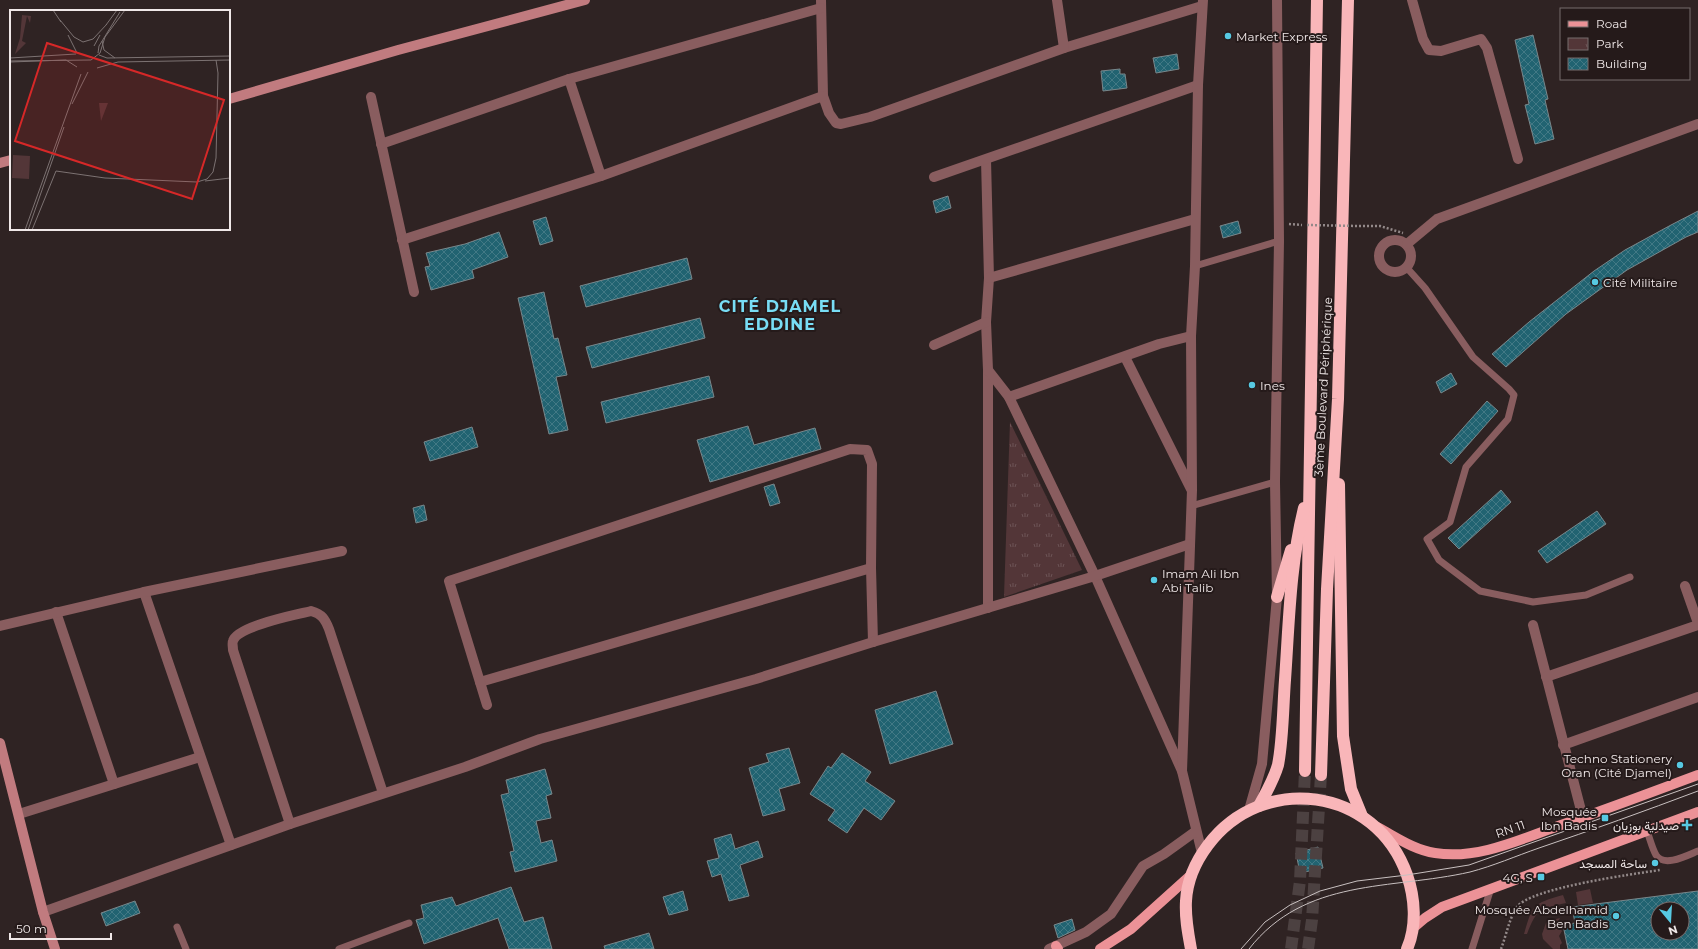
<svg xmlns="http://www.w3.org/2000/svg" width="1698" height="949" font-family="Montserrat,Vazirmatn,sans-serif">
<defs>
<pattern id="park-tufts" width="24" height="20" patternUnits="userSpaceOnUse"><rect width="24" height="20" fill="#533638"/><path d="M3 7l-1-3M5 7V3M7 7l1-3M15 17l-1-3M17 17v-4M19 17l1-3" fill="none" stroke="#6c5355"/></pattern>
<pattern id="building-cross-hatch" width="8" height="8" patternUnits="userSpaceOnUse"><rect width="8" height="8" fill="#216371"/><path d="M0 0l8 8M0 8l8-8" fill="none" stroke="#427985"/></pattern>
</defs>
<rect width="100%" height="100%" fill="#2f2323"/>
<g fill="#533638">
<path d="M 1590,889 L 1593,903 L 1578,905 L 1576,892 Z"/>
<path d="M 1563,895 L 1566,903 C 1540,909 1537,908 1527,934 L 1524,934 C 1533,904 1532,904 1563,895 Z"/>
<path d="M 1560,918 L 1557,924 L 1562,931 L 1559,936 L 1562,943 L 1560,945 L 1560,949 L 1553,949 L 1543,939 L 1542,934 L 1546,923 L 1548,921 Z"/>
</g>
<path fill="url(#park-tufts)" d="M 1010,422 L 1082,570 L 1004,597 Z"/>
<g fill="url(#building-cross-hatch)" stroke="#79878b" fill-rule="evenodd">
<path d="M 1533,35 L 1548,99 L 1545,100 L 1554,139 L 1535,144 L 1525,105 L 1529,104 L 1515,40 Z"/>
<path d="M 1177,54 L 1179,69 L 1156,73 L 1153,58 Z"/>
<path d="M 1120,69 L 1120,74 L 1125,74 L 1127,88 L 1103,91 L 1101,71 Z"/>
<path d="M 948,196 L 951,208 L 936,213 L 933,201 Z"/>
<path d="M 1698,211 L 1698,232 L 1686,237 L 1627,270 L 1566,314 L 1506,367 L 1492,354 L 1529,322 L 1594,271 L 1625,250 L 1671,225 Z"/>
<path d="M 546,217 L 553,241 L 540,245 L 533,221 Z"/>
<path d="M 1238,221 L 1241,233 L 1223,238 L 1220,226 Z"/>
<path d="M 499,232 L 508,257 L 472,270 L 474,278 L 431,290 L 425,267 L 430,266 L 426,253 L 465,244 Z"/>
<path d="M 687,258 L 692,279 L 586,307 L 580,286 Z"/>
<path d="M 544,292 L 554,339 L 558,338 L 567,375 L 556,377 L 568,430 L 549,434 L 518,298 Z"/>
<path d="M 700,318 L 705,338 L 592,368 L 586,347 Z"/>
<path d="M 1451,373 L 1457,384 L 1441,393 L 1436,382 Z"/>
<path d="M 709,376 L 714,397 L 606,423 L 601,402 Z"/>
<path d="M 1487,401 L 1498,411 L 1451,464 L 1440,454 Z"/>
<path d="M 748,426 L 754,445 L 815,428 L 821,449 L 710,482 L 697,440 Z"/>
<path d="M 472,427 L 478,447 L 430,461 L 424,442 Z"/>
<path d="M 774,484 L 780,503 L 770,506 L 764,487 Z"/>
<path d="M 1501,490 L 1511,502 L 1459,549 L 1448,538 Z"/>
<path d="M 424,505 L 427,520 L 416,523 L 413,508 Z"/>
<path d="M 1597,511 L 1606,524 L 1547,563 L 1538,551 Z"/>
<path d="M 936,691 L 953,744 L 890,764 L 875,710 Z"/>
<path d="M 789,748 L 800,783 L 779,789 L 785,810 L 763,816 L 749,768 L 769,762 L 766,754 Z"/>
<path d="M 842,753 L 871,772 L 865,781 L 895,801 L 881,820 L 864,808 L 847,833 L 828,820 L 835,810 L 810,794 L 828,766 L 831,768 Z"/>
<path d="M 545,769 L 552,794 L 546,796 L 551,818 L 536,821 L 541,843 L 552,840 L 557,861 L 515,872 L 510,852 L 514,851 L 501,795 L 509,793 L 506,780 Z"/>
<path d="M 731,834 L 735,849 L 758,841 L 763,857 L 740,865 L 749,896 L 729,901 L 721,874 L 712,877 L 707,861 L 719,858 L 714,839 Z"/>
<path d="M 1318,847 L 1323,868 L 1300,873 L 1296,853 Z"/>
<path d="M 511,887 L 524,922 L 543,917 L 552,949 L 509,949 L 498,918 L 424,944 L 416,920 L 424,918 L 421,905 L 452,897 L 456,906 Z"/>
<path d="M 683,891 L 688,910 L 669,915 L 663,897 Z"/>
<path d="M 1698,891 L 1698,949 L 1568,949 L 1563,925 L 1575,923 L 1572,907 ZM 1658,909 L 1682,909 L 1682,933 L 1658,933 Z"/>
<path d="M 135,901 L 140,913 L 106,926 L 101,913 Z"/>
<path d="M 1072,919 L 1075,930 L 1058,938 L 1054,925 Z"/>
<path d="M 649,933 L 654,949 L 605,949 L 604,946 Z"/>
</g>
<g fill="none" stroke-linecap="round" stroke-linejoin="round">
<g stroke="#4c4141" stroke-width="12" stroke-dasharray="12 6" stroke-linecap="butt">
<path d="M 1291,949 L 1300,881 L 1305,771"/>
<path d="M 1308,949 L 1312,920 L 1321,775"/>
</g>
<g stroke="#938989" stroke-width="2.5" stroke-dasharray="2 2" stroke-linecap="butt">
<path d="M 1289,224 L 1302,225"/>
<path d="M 1359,226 L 1380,226 L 1403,233"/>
<path d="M 1501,949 C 1506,936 1509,920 1516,908 C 1528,888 1634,874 1660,870"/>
</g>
<g stroke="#895d5f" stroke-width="7">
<path d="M 1195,266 L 1279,241"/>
<path d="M 1407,268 L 1425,288 L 1473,357 L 1509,389 L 1514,395 L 1508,419 L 1466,467 L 1450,522 L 1427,539 L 1439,560 L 1480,591 L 1533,602 L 1586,595 L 1630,577"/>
<path d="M 1191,506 L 1275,482"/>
<path d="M 1647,831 C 1650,839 1652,848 1656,855 C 1664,868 1688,855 1698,851"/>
<path d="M 177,927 L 186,949"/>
<path d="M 339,949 L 409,923"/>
<path d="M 1472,949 L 1491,888"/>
</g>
<g stroke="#895d5f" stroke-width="10">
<path d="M 821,0 L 823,96 L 829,113 L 836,123 L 841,124 L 870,117 L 1064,48 L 1202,6"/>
<path d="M 1057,0 L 1064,48"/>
<path d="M 1412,0 L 1423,39 L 1429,50 L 1441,51 L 1481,39 L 1487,48 L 1518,159"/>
<path d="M 569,79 L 601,176"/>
<path d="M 371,97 L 414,292"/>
<path d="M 381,144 L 569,79 L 821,8"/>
<path d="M 986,160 L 989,278 L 986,322 L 988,370 L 988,608"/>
<path d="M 934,177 L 1198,85"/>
<circle cx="1395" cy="256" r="16"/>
<path d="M 402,240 L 601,176 L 823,96"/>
<path d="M 1407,244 L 1437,219 L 1698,124"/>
<path d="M 989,278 L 1195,219"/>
<path d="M 934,345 L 986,322"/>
<path d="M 1125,357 L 1191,489"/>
<path d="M 988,370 L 1009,397 L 1095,576 L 1182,771 L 1202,853"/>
<path d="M 1009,397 L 1159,344 L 1191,336"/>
<path d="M 1685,586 L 1698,623"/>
<path d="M 144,592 L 231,845"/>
<path d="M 56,612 L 114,784"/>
<path d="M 1533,625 L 1583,818"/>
<path d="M 0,626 L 144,592 L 342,551"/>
<path d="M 1546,677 L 1698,625"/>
<path d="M 480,682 L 871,568"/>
<path d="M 487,705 L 449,581 L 850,449 L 867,450 L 872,464 L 871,568 L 873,642"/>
<path d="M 1563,745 L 1698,697"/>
<path d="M 1182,771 L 1192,490 L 1191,336 L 1195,266 L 1198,85 L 1203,0"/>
<path d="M 1249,810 L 1262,764 L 1277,597 L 1275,482 L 1279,241 L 1277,0"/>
<path d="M 19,814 L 200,757"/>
<path d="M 290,824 L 233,650 C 233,647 232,643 233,641 C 237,626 296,615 311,611 C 322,614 325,619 329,629 L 383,793"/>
<path d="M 43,912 L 290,824 L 465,767 L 540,739 L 756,679 L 873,642 L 1095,576 L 1190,544"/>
<path d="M 1049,949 L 1086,932 L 1111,914 L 1143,866 L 1164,854 L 1196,831"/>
</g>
<g stroke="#c17b7f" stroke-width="10">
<path d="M 229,99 L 398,50 L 585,0"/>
<path d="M 0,163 L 11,160"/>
<path d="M 0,743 L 43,912 L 55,949"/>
</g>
<g stroke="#ec9297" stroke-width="10">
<path d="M 1377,827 C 1396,837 1414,850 1435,853 C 1478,860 1521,839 1561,825 C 1607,809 1652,792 1698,775"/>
<path d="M 1412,929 L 1425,918 L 1442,907 L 1698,812"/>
<path d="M 1056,946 L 1058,949"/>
<path d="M 1100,949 L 1131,929 L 1191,875"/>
</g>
<g stroke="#f9b6b9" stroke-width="12">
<path d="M 1339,484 L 1343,736 L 1351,789 L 1362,816"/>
<path d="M 1277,597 L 1291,550"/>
<path d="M 1305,771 L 1317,0"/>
<path d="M 1321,775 L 1327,589 L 1338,399 L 1348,0"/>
<path d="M 1259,806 C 1266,793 1274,779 1278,765 C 1283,740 1283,706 1285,680 C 1289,623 1290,564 1304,508"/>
<path d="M 1191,949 C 1188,933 1185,918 1186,901 C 1187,881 1196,861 1208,845 C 1263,772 1376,787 1407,875 C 1415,898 1417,926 1407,949"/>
</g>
<g stroke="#c8c0c0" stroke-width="1">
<path d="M 1241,949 L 1265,922 L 1290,905 L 1320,891 L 1357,881 L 1407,875 L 1469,865 L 1698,784"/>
<path d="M 1249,949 C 1305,877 1391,890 1470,872 C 1493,866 1516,856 1539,848 C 1592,830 1645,811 1698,791"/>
</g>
<path stroke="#938989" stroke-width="2.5" stroke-dasharray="2 2" stroke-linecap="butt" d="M 1307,225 L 1359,226"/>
</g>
<g fill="#57c9e2" stroke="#251a1a" stroke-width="1.5">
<circle cx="1228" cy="36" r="4"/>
<circle cx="1595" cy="282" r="4"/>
<circle cx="1252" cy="385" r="4"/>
<circle cx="1154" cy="580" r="4"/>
<circle cx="1680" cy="765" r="4"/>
<rect x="1601" y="814" width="8" height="8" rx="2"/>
<path d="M1685 819h4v4h4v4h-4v4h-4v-4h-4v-4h4z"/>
<circle cx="1655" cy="863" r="4"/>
<rect x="1537" y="873" width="8" height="8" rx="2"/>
<circle cx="1616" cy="916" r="4"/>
</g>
<g text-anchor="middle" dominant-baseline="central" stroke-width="4" stroke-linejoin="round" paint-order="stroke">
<g font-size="12" fill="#f0e8e8" stroke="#251a1a" text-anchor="end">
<text x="1236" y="36" text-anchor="start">Market Express</text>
<text x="1603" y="282" text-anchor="start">Cité Militaire</text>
<text x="1260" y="385" text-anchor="start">Ines</text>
<text x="1162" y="573" text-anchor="start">Imam Ali Ibn<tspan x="1162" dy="14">Abi Talib</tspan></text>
<text x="1672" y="758">Techno Stationery<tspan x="1672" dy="14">Oran (Cité Djamel)</tspan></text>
<text x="1597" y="811">Mosquée<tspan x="1597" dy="14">Ibn Badis</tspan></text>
<text x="1679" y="825">صيدلية بوزيان</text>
<text x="1647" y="863">ساحة المسجد</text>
<text x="1533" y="877">4G, S</text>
<text x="1608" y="909">Mosquée Abdelhamid<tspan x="1608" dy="14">Ben Badis</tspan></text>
</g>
<g font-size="12" fill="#f0e8e8" stroke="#251a1a">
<text transform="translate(1323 387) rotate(-87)">3ème Boulevard Périphérique</text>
<text transform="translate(1510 829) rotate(-19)">RN 11</text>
</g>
<g font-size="16" font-weight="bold" letter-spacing="1" fill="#78ddf5" stroke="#251a1a">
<text x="780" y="306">CITÉ DJAMEL<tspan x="780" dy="18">EDDINE</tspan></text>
</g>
</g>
<g transform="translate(10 10)">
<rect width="220" height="220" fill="#2f2323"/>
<path d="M 12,5 L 21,6 L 20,13 L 17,6 L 12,31 L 16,33 L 5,44 L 10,28 ZM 3,145 L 20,146 L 19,169 L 2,168 Z" fill="#533638"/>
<path d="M 89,93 L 98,93 L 91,111 Z" fill="#533638"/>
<path fill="none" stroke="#7c7272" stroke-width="1" d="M 43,0 L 51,12M 50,10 L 64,27 L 73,32 L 83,29 L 97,14M 96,15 L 107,0M 58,25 L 67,43M 92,31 L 94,40 L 105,48M 84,36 L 90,25M 88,43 L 89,36 L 110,2M 89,45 L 97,48 L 220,46M 0,48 L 66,44M 0,51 L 81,50 L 90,43 L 95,27 L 115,0M 0,52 L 56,50 L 67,57M 87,58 L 108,52 L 220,50M 62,94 L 78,62M 46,161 L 95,168 L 187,172 L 197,169 L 203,162 L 206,148 L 208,63 L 206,50M 195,171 L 220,168M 15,220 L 71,64M 18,220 L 54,117M 22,220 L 46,161"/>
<path fill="#d62828" fill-opacity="0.15" stroke="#d62828" stroke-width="2" d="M 37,33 L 214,90 L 182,189 L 5,131 Z"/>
<rect width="220" height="220" fill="none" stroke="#f0e8e8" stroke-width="2"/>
</g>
<rect x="1560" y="8" width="130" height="72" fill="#251a1a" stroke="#766c6c"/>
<rect x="1568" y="21" width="20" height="6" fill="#ec9297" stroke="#766c6c"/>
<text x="1596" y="28" font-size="12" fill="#f0e8e8">Road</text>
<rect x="1568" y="38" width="20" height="12" fill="url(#park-tufts)" stroke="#766c6c"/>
<text x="1596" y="48" font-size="12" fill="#f0e8e8">Park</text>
<rect x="1568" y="58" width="20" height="12" fill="url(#building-cross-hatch)" stroke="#766c6c"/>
<text x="1596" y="68" font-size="12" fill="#f0e8e8">Building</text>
<g transform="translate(1670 921) rotate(162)"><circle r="19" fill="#251a1a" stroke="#766c6c"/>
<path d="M0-3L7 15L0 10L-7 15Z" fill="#57c9e2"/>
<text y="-6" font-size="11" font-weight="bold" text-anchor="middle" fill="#f0e8e8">N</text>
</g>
<path d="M10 933v6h101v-6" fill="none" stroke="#f0e8e8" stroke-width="2"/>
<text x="16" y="933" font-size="12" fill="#f0e8e8" stroke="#251a1a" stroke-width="3" paint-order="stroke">50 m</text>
</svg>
